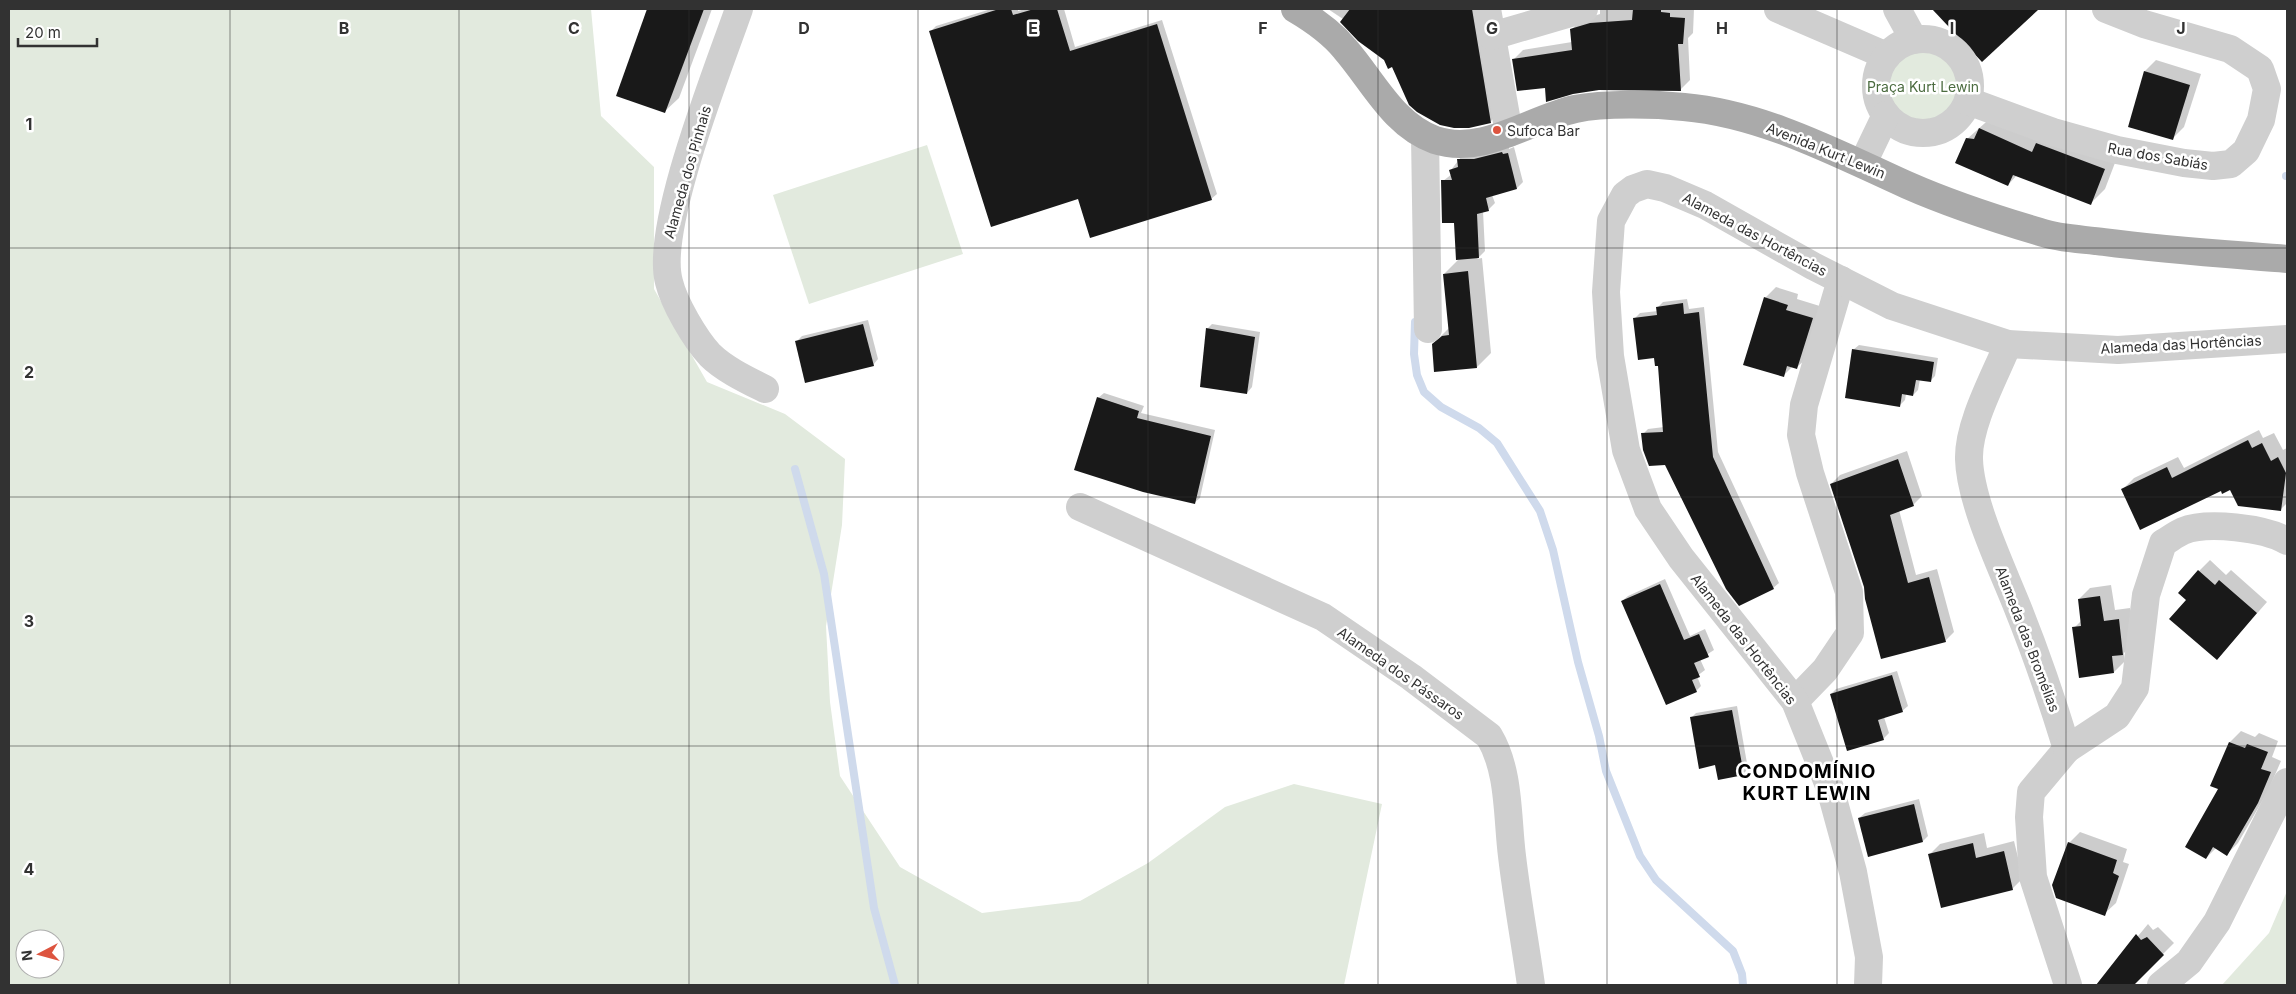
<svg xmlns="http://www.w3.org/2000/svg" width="2296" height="994" font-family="Inter,sans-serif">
<rect width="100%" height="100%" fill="#fff"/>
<g fill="#e2eade" fill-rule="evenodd">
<path d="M 9,9 L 591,9 L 601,116 L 654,167 L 654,289 L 707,382 L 785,414 L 845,459 L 842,525 L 826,626 L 830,702 L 840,776 L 900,867 L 982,913 L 1080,901 L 1148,863 L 1225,807 L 1294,784 L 1382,804 L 1344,985 L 9,985 ZM 25,939 L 55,939 L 55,969 L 25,969 Z"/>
<circle cx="1923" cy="86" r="39"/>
<path d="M 927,145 L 963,254 L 809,304 L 773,195 Z"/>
<path d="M 2287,891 L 2287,985 L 2222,985 L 2269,933 Z"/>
</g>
<g fill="#0003">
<path d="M 648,9 L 712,9 L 679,98 L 664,112 L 618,95 Z"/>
<path d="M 991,9 L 1018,9 L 1018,11 L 1025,9 L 1064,9 L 1075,47 L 1162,20 L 1217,194 L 1211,199 L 1079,198 L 931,31 L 936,26 Z"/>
<path d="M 1328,9 L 1482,9 L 1501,111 L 1491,121 L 1393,66 L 1343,19 Z"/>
<path d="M 1600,9 L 1694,9 L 1693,33 L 1688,38 L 1690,80 L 1680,90 L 1546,86 L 1513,60 L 1523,50 L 1572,42 L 1571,30 L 1581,20 L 1600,14 Z"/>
<path d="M 1937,9 L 2039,9 L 1982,60 L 1935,10 Z"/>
<path d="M 2156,60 L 2201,74 L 2184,127 L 2173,138 L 2145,71 Z"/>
<path d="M 1994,115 L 2118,155 L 2105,189 L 2091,203 L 2017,175 L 2008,185 L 1967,139 Z"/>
<path d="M 1509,146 L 1509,149 L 1514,147 L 1523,182 L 1517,188 L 1492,195 L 1495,203 L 1488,210 L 1483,211 L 1485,251 L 1477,259 L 1482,258 L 1491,353 L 1477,367 L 1433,344 L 1449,328 L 1444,274 L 1460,258 L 1455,221 L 1443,181 L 1452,174 L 1451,170 L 1464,153 Z"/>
<path d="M 1776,287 L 1798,294 L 1797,299 L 1823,307 L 1808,357 L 1796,368 L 1792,367 L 1783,376 L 1765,298 Z"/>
<path d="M 1687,299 L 1689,309 L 1704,307 L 1718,452 L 1779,583 L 1773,588 L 1643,434 L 1648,429 L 1664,427 L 1659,365 L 1634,319 L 1640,313 L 1658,311 L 1658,307 L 1663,302 Z"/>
<path d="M 868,320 L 878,359 L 873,365 L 796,342 L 802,336 Z"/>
<path d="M 1212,324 L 1260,332 L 1252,387 L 1247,393 L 1207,329 Z"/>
<path d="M 1859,345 L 1938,358 L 1935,376 L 1930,381 L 1920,379 L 1918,390 L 1913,395 L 1906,394 L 1905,400 L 1900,405 L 1853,350 Z"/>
<path d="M 1104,393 L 1144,406 L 1141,413 L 1215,430 L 1200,498 L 1194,503 L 1098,398 Z"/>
<path d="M 2259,430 L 2263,438 L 2274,433 L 2283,450 L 2287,448 L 2287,503 L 2281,509 L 2231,489 L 2123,489 L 2134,478 L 2178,457 L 2184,468 Z"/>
<path d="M 1907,451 L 1922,496 L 1914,504 L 1899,510 L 1916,575 L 1937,569 L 1954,632 L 1945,641 L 1865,587 L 1831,484 L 1840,475 Z"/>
<path d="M 2210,560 L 2226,575 L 2231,570 L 2267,602 L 2217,659 L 2187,600 L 2199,571 Z"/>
<path d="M 1665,579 L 1690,636 L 1705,629 L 1714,650 L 1700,659 L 1705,670 L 1697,676 L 1701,686 L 1696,691 L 1622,601 L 1628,596 Z"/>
<path d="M 2111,585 L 2115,610 L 2130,608 L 2134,643 L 2124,653 L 2125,661 L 2114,672 L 2074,628 L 2082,620 L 2079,599 L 2090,588 Z"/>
<path d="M 1897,671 L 1908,706 L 1902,711 L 1884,717 L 1889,733 L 1883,739 L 1831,694 L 1836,689 Z"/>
<path d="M 1737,706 L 1748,769 L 1743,774 L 1716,764 L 1691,718 L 1696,713 Z"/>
<path d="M 2241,731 L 2255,737 L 2259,733 L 2278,741 L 2272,757 L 2281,761 L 2268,791 L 2238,843 L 2227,854 L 2216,848 L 2206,858 L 2220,788 L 2212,785 L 2230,742 Z"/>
<path d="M 1919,799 L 1928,836 L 1923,841 L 1869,855 L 1859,818 L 1865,813 Z"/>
<path d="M 2080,832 L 2127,849 L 2123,862 L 2129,864 L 2116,903 L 2104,914 L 2069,843 Z"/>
<path d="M 1984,833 L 1987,848 L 2014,841 L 2023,878 L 2012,889 L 1929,855 L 1940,844 Z"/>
<path d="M 2148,924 L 2153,930 L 2158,927 L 2174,943 L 2132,985 L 2116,985 L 2105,976 Z"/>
</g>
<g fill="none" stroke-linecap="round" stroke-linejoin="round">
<g stroke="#cfdaec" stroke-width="8">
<path d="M 2286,176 L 2287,176"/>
<path d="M 1415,322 L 1414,354 L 1417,375 L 1424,392 L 1441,407 L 1479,428 L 1497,443 L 1540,511 L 1553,550 L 1578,662 L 1599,736 L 1606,771 L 1640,856 L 1656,880 L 1733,951 L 1742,974 L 1743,985"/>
<path d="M 795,469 L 824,574 L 874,908 L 895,985"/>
</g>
</g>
<g fill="#191919">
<path d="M 647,9 L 704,9 L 665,113 L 616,96 Z"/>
<path d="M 999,9 L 1011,9 L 1013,15 L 1034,9 L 1057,9 L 1070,51 L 1157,24 L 1212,200 L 1090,238 L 1078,199 L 991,227 L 929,31 Z"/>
<path d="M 1350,9 L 1472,9 L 1491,123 L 1469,128 L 1454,128 L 1440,125 L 1417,112 L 1409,105 L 1392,67 L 1388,69 L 1384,60 L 1358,41 L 1340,22 Z"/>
<path d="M 1633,9 L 1661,9 L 1661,12 L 1670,13 L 1670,17 L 1685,18 L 1683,44 L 1678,44 L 1681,91 L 1599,90 L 1573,94 L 1546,102 L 1545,88 L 1517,91 L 1512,59 L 1572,50 L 1570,29 L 1590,23 L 1632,20 Z"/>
<path d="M 1932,9 L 2039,9 L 1982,62 Z"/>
<path d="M 2144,71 L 2190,85 L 2173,140 L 2128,127 Z"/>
<path d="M 1979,128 L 2032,152 L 2036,143 L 2105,169 L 2091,205 L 2013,175 L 2008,186 L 1955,163 L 1966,138 L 1974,139 Z"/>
<path d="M 1502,152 L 1503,154 L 1508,153 L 1517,189 L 1486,198 L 1489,211 L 1477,214 L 1479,258 L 1456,260 L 1454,223 L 1442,223 L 1441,180 L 1452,180 L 1449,170 L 1458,167 L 1457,159 L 1474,159 Z"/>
<path d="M 1468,271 L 1477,368 L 1434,372 L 1432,344 L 1442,336 L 1449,335 L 1443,274 Z"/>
<path d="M 1764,297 L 1788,305 L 1786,310 L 1813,318 L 1797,369 L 1787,366 L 1784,377 L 1743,365 Z"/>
<path d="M 1683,303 L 1684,314 L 1699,312 L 1713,457 L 1774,589 L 1739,606 L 1726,589 L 1665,465 L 1649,466 L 1643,450 L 1641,433 L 1663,432 L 1658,366 L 1655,366 L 1654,358 L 1638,360 L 1633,318 L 1657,315 L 1656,307 Z"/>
<path d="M 863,324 L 874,366 L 805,383 L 795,341 Z"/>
<path d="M 1206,328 L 1255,337 L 1247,394 L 1200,387 Z"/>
<path d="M 1852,349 L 1934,362 L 1931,382 L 1916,380 L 1913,396 L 1902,394 L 1900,407 L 1845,398 Z"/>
<path d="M 1097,397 L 1139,411 L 1137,418 L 1211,436 L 1195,504 L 1143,492 L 1074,470 Z"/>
<path d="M 2248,440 L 2252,448 L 2262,443 L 2271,461 L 2278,457 L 2286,473 L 2281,511 L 2238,506 L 2230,490 L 2222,494 L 2221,491 L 2140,530 L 2121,489 L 2167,467 L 2172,478 Z"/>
<path d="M 1898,459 L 1914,506 L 1890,515 L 1908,583 L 1929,577 L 1946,642 L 1881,659 L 1865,599 L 1864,587 L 1830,484 Z"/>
<path d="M 2198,570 L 2215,585 L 2219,580 L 2257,613 L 2217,660 L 2169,619 L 2186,600 L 2178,593 Z"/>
<path d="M 1660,584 L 1684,640 L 1699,634 L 1709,657 L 1694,663 L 1700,677 L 1692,680 L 1697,692 L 1666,705 L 1621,601 Z"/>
<path d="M 2100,596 L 2104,621 L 2119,619 L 2123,655 L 2112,656 L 2114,673 L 2079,678 L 2072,627 L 2081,626 L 2078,599 Z"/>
<path d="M 1892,675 L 1903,712 L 1878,720 L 1884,740 L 1847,751 L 1830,694 Z"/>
<path d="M 1732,710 L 1744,775 L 1718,780 L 1715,765 L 1699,769 L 1690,717 Z"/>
<path d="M 2229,742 L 2245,748 L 2247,744 L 2268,752 L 2261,769 L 2271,772 L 2258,803 L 2227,856 L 2213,847 L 2206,859 L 2185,847 L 2218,789 L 2210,786 Z"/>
<path d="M 1914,804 L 1923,842 L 1868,857 L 1858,818 Z"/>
<path d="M 2068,842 L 2117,860 L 2113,873 L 2119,876 L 2105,916 L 2056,898 L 2052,885 Z"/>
<path d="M 1973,843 L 1976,858 L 2004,851 L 2013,890 L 1941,908 L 1928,854 Z"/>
<path d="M 2136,934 L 2141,940 L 2147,937 L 2164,955 L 2134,985 L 2096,985 Z"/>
</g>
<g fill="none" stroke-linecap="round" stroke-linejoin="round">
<g stroke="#cfcfcf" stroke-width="28">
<path d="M 739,9 C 719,67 654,228 669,282 C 674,303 695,339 710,355 C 724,369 747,380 765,389"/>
<path d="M 1487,9 L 1509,133"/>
<path d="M 1778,9 L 1887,56"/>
<path d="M 1897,9 L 1914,40"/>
<path d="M 1492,36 L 1584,9"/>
<circle cx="1923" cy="86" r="47"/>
<path d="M 1968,101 L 2053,132 L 2117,150 L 2184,163 L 2213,166 L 2231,164 L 2246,151 L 2261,120 L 2267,89 L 2260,69 L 2230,49 L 2144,24 L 2106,9"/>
<path d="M 1425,136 L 1428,329"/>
<path d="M 1863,163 L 1886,115"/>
<path d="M 2008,344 C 1995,376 1968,424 1969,459 C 1970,501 2001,566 2017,606 C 2036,653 2052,700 2067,749 L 2031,792 L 2029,817 L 2033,877 L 2068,985"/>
<path d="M 1080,507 L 1323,617 L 1411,677 L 1489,736 C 1510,771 1507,817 1512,856 C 1517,899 1525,942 1531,985"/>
<path d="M 1795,701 L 1825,670 L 1850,633 L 1849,592 L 1810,473 L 1801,435 L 1804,405 L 1841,280"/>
<path d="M 2067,749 L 2117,716 L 2135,688 L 2146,595 L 2163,543 C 2170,539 2176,534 2183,531 C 2207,521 2265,528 2287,541"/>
<path d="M 1868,985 L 1869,957 L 1853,872 L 1830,788 L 1795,701 L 1681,558 L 1648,509 L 1626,450 L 1610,356 L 1606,292 L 1611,221 L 1625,195 L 1633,189 L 1647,184 L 1665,188 L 1705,205 L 1813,266 L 1892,306 L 2008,344 L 2118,350 L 2287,339"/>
<path d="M 2161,985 L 2189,962 L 2217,922 L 2287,782"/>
</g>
<path stroke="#aaa" stroke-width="28" d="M 1295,9 C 1312,19 1332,33 1345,49 C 1373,81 1393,125 1435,140 C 1483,156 1530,119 1575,109 C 1605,103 1653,104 1684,107 C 1763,114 1836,153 1907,185 C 1950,204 1996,219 2040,232 C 2060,239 2083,239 2104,242 C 2165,250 2226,254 2287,259"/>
</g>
<path fill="none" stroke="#323232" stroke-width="1" stroke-opacity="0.55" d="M 230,9 L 230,985M 459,9 L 459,985M 689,9 L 689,985M 918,9 L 918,985M 1148,9 L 1148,985M 1378,9 L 1378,985M 1607,9 L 1607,985M 1837,9 L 1837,985M 2066,9 L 2066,985M 9,248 L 2287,248M 9,497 L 2287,497M 9,746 L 2287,746"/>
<circle fill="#dd543f" stroke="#fff" stroke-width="2" cx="1497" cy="130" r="5"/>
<g text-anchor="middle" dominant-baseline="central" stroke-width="5" stroke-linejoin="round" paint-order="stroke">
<g font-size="14" fill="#4c6c40" stroke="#fff">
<text x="1923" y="86">Praça Kurt Lewin</text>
</g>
<g font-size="14" fill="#323232" stroke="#fff" text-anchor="start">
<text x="1507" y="130">Sufoca Bar</text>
</g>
<g font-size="14" fill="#323232" stroke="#fff">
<text transform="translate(1826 150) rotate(22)">Avenida Kurt Lewin</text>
<text transform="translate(2158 156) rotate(10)">Rua dos Sabiás</text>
<text transform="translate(687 172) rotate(-74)">Alameda dos Pinhais</text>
<text transform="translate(1755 234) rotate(28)">Alameda das Hortências</text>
<text transform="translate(2181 344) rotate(-3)">Alameda das Hortências</text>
<text transform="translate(1744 639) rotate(52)">Alameda das Hortências</text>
<text transform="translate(2028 639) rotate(69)">Alameda das Bromélias</text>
<text transform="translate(1401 673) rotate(35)">Alameda dos Pássaros</text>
</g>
<g font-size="19" font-weight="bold" letter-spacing="1" fill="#000" stroke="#fff">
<text x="1807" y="771">CONDOMÍNIO<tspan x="1807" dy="22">KURT LEWIN</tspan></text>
</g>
</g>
<g font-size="16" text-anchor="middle" font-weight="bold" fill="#323232" stroke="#fff" stroke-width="5" stroke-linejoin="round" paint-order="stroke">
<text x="344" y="34">B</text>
<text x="574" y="34">C</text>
<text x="804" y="34">D</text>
<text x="1033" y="34">E</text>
<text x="1263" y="34">F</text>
<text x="1492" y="34">G</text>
<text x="1722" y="34">H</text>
<text x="1952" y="34">I</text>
<text x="2181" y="34">J</text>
<text x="29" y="130">1</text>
<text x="29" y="378">2</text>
<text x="29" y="627">3</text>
<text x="29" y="875">4</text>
</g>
<rect width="2296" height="994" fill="none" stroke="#323232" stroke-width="20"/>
<g transform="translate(40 954) rotate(264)"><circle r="24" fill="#ffffff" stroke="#adadad"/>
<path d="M0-4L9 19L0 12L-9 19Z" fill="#dd543f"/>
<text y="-8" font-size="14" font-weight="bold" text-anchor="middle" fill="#323232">N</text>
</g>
<path d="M18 38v8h79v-8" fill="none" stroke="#323232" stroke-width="2.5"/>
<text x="25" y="38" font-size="15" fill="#323232" stroke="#ffffff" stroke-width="4" paint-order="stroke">20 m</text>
</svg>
